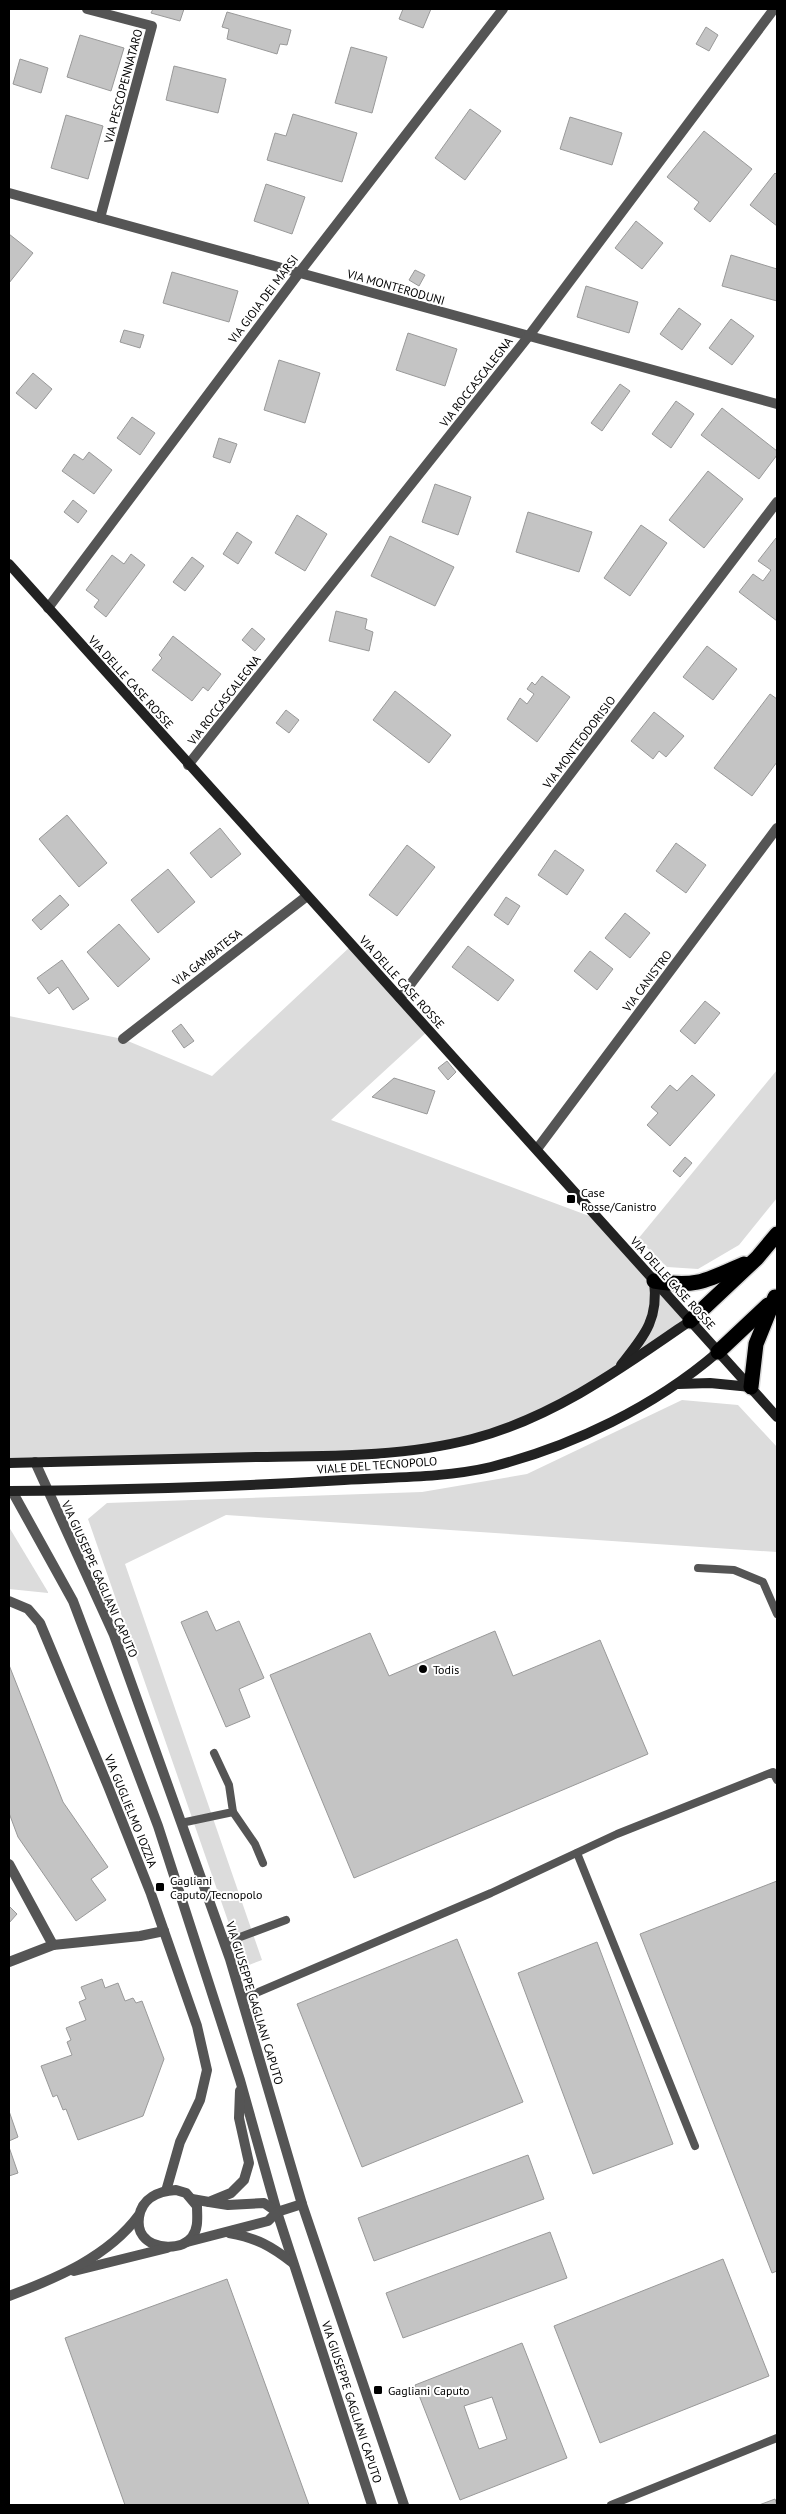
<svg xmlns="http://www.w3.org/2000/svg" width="786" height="2514" font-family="'PT Sans',sans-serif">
<rect width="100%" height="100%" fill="#fff"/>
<g fill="#dcdcdc">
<path d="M 352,945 L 429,1030 L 331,1120 L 600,1220 L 690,1321 L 606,1379 L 507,1427 L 399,1451 L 9,1463 L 9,1016 L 123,1039 L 212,1076 Z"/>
<path d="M 777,1070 L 777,1198 L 739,1245 L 698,1269 L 667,1267 L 638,1239 Z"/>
<path d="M 682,1400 L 738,1405 L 777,1447 L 777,1552 L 226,1515 L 125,1564 L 262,1960 L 244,1967 L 88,1519 L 107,1503 L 422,1492 L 527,1474 Z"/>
<path d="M 9,1527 L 48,1592 L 48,1593 L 9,1589 Z"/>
</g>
<g fill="#c4c4c4" stroke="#999" fill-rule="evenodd">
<path d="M 153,9 L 184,9 L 180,21 L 151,13 Z"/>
<path d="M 403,9 L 431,9 L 423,28 L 399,19 Z"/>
<path d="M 227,12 L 291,30 L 287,45 L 280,44 L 277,54 L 227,39 L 229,29 L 222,27 Z"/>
<path d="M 706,27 L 718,35 L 709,51 L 696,44 Z"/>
<path d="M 80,35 L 124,48 L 111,91 L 67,77 Z"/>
<path d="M 351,47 L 387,57 L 372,113 L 335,103 Z"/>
<path d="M 20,59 L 48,68 L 41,93 L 13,84 Z"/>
<path d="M 174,66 L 226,79 L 218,113 L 166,100 Z"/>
<path d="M 470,109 L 501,131 L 465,180 L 435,158 Z"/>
<path d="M 293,114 L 357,133 L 342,182 L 267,160 L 275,133 L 286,136 Z"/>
<path d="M 66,115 L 103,126 L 88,179 L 51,168 Z"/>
<path d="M 570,117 L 622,133 L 612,165 L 560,149 Z"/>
<path d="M 704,131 L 752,169 L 710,222 L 694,209 L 699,202 L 667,177 Z"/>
<path d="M 775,173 L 777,175 L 777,226 L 750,205 Z"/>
<path d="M 266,184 L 305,197 L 292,234 L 254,221 Z"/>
<path d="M 636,221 L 663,243 L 642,269 L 615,248 Z"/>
<path d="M 9,234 L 33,253 L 9,283 Z"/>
<path d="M 731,255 L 777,269 L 777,301 L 722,286 Z"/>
<path d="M 415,270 L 425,275 L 419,286 L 409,280 Z"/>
<path d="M 172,272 L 238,291 L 229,322 L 163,303 Z"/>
<path d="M 586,286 L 638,302 L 629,333 L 577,317 Z"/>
<path d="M 679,308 L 701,324 L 682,350 L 660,334 Z"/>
<path d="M 731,319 L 754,336 L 732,365 L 709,348 Z"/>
<path d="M 124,330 L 144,335 L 140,348 L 120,342 Z"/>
<path d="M 408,333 L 457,349 L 445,386 L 396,370 Z"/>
<path d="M 279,360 L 320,373 L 305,423 L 264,410 Z"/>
<path d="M 33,373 L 52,389 L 36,409 L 16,393 Z"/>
<path d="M 620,384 L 630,391 L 602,431 L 591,423 Z"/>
<path d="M 676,401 L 694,414 L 671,448 L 652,434 Z"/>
<path d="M 722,408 L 777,451 L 777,455 L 759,479 L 701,435 Z"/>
<path d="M 132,417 L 155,433 L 140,455 L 117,438 Z"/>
<path d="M 219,438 L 237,444 L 230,463 L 213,457 Z"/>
<path d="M 89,452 L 112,470 L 94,494 L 62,471 L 74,454 L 83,460 Z"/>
<path d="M 708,471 L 743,499 L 704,548 L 669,520 Z"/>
<path d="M 435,484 L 471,497 L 458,535 L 422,522 Z"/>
<path d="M 73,500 L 87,511 L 78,523 L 64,512 Z"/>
<path d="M 528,512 L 592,532 L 579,572 L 516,552 Z"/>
<path d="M 297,515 L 327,534 L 305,571 L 275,553 Z"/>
<path d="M 641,525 L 667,543 L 630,596 L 604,578 Z"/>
<path d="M 237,532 L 252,542 L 238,564 L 223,554 Z"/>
<path d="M 390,536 L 454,567 L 435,606 L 371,576 Z"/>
<path d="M 776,538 L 777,539 L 777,621 L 739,592 L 753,574 L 763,581 L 771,570 L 758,561 Z"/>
<path d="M 131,554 L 145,565 L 106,617 L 94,607 L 99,600 L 86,590 L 112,555 L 124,564 Z"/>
<path d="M 192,557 L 204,566 L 185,591 L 173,582 Z"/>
<path d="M 336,611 L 367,619 L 365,629 L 373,632 L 369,651 L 329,641 Z"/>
<path d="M 252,628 L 265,639 L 255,651 L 242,640 Z"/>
<path d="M 173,636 L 221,674 L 208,691 L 203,687 L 192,701 L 152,670 L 162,658 L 159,655 Z"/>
<path d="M 707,646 L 737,669 L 713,700 L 683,677 Z"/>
<path d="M 542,676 L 570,697 L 537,742 L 507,719 L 520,698 L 527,704 L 534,694 L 527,689 L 532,682 L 535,685 Z"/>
<path d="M 395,691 L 451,735 L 429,763 L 373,720 Z"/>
<path d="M 770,694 L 777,699 L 777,762 L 752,796 L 714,768 Z"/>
<path d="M 286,710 L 299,720 L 289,733 L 276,723 Z"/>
<path d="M 654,712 L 684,736 L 666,757 L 659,751 L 653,759 L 631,741 Z"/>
<path d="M 67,815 L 107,863 L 79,887 L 39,839 Z"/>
<path d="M 220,828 L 241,854 L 211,878 L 190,853 Z"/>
<path d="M 676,843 L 706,865 L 686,893 L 656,871 Z"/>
<path d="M 407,845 L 435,867 L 397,916 L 369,895 Z"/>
<path d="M 555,850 L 584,870 L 567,895 L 538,875 Z"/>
<path d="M 168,869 L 195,902 L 158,933 L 131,900 Z"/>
<path d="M 60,895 L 69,905 L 41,930 L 32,920 Z"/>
<path d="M 506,897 L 520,906 L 508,925 L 494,915 Z"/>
<path d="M 625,913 L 650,933 L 630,958 L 605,938 Z"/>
<path d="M 119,924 L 150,959 L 118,987 L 87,952 Z"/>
<path d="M 468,946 L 514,980 L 498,1001 L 452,967 Z"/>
<path d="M 590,951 L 613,969 L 597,990 L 574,971 Z"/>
<path d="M 62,960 L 89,999 L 73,1010 L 58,987 L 49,994 L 37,978 Z"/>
<path d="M 705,1001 L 720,1013 L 695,1044 L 680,1031 Z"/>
<path d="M 181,1024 L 194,1041 L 184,1048 L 172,1031 Z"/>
<path d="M 447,1061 L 456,1072 L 448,1080 L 438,1068 Z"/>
<path d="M 692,1075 L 715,1095 L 670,1146 L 647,1125 L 658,1113 L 651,1107 L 670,1085 L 677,1091 Z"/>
<path d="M 394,1078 L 435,1091 L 427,1114 L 372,1097 Z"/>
<path d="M 685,1157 L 692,1163 L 680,1177 L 673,1171 Z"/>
<path d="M 207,1611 L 216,1631 L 239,1621 L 264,1678 L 239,1689 L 250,1717 L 226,1727 L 181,1622 Z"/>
<path d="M 495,1631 L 513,1676 L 600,1640 L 648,1754 L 354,1878 L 270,1675 L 370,1633 L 389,1676 Z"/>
<path d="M 9,1665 L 63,1802 L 108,1867 L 91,1879 L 106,1900 L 76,1921 L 18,1837 L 9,1813 Z"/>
<path d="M 777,1881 L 777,2271 L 772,2273 L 640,1934 Z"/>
<path d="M 9,1906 L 17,1914 L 9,1923 Z"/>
<path d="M 457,1939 L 523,2102 L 362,2167 L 297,2004 Z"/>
<path d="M 597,1942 L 673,2144 L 593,2174 L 518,1973 Z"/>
<path d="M 102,1979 L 105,1988 L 118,1983 L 125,2001 L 133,1998 L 136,2003 L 142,2001 L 164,2059 L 143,2116 L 78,2140 L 66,2109 L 63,2110 L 57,2095 L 53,2097 L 41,2066 L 72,2055 L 67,2042 L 71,2040 L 66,2028 L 86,2020 L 79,2002 L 86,1999 L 81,1987 Z"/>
<path d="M 9,2111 L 18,2137 L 9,2141 Z"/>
<path d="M 9,2147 L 18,2173 L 9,2176 Z"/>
<path d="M 528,2155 L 544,2199 L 374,2261 L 358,2218 Z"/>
<path d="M 550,2232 L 567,2278 L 403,2338 L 386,2293 Z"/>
<path d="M 723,2259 L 769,2376 L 600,2443 L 554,2326 Z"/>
<path d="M 227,2279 L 309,2505 L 125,2505 L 65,2338 Z"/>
<path d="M 522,2343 L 567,2458 L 460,2500 L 415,2385 ZM 492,2397 L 507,2439 L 479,2449 L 464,2406 Z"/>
<path d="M 775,2499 L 777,2505 L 759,2505 Z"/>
</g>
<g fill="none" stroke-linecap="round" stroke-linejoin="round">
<defs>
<g id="highway">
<path d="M 654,1281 C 696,1288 706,1281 744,1264"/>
<path d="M 690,1321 L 757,1258 L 777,1234"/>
<path d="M 718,1352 L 768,1305"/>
<path d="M 751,1387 L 756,1344 L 775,1297"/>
</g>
</defs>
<use href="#highway" stroke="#dbdbdb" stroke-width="18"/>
<g stroke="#555" stroke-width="8">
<path d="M 698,1568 L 734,1570 L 763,1582 L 777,1614"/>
<path d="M 233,1812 L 255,1844 L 263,1863"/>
<path d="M 181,1823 L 233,1812 L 229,1785 L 214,1753"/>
<path d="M 577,1853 L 695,2146"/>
<path d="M 224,1943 L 286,1920"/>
<path d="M 242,1999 L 491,1893 L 617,1834 L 773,1772 L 777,1780"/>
<path d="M 611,2505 L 777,2438"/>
</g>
<g stroke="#555" stroke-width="10">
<path d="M 87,9 L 152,26 L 100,218"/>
<path d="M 9,193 L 777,404"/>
<path d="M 48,608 L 299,273 L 503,9"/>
<path d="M 188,765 L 528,337 L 774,9"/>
<path d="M 400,998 L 777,502"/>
<path d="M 123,1039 L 307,896"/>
<path d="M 537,1149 L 777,828"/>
<path d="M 35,1462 L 114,1635 L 230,1959 L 302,2204 L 404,2505"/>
<path d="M 12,1491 L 73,1601 L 158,1826 L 240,2080 L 277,2212 L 372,2505"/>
<path d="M 9,1601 L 28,1609 L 40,1623 L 108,1786 L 151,1894 L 197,2026 L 207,2070 L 200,2100 L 180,2142 L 166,2191"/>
<path d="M 9,1864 L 53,1945 L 9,1962"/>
<path d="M 53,1945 L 140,1936 L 164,1931"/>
<path d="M 176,2190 L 186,2193 L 197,2206 C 197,2216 199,2228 192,2237 C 182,2250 154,2250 143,2236 C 139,2231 138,2224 139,2217 C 142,2198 159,2191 176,2190 Z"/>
<path d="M 192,2199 L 209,2202 L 231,2193 L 244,2180 L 249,2163 L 239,2118 L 240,2091"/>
<path d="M 209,2202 L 228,2205 L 264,2203 L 277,2212"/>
<path d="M 229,2233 C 257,2238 271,2246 293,2263"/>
<path d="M 187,2242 L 268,2221 L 277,2212 L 302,2204"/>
<path d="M 74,2271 L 167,2248"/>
<path d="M 9,2296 C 57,2278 108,2257 139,2215"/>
</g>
<g stroke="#222" stroke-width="10">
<path d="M 9,564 L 777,1417"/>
<path d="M 621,1365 C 644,1336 659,1320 654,1281"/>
<path d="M 678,1384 L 710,1383 L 751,1387"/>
<path d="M 9,1463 C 92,1461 175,1459 258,1457 C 328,1456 403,1457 472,1439 C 553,1418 622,1368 690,1321"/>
<path d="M 9,1491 C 120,1490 233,1487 344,1480 C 392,1477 444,1478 491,1467 C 573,1446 654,1407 718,1352"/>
</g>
<use href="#highway" stroke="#000" stroke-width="15"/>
</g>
<g fill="#000" stroke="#fff" stroke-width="2">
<rect x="566" y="1194" width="10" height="10" rx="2.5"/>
<circle cx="423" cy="1669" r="5"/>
<rect x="155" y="1882" width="10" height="10" rx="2.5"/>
<rect x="373" y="2385" width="10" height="10" rx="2.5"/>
</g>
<g text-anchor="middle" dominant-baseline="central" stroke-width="4" stroke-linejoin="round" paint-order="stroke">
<g font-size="12" fill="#000" stroke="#fff">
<text transform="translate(123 86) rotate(-75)">VIA PESCOPENNATARO</text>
<text transform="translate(396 287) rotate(16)">VIA MONTERODUNI</text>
<text transform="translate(263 299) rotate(-53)">VIA GIOIA DEI MARSI</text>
<text transform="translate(476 382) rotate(-52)">VIA ROCCASCALEGNA</text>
<text transform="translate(131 682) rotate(48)">VIA DELLE CASE ROSSE</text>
<text transform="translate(224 700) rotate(-52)">VIA ROCCASCALEGNA</text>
<text transform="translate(579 742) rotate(-53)">VIA MONTEODORISIO</text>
<text transform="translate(207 957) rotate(-38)">VIA GAMBATESA</text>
<text transform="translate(647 981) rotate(-53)">VIA CANISTRO</text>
<text transform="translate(402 982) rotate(48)">VIA DELLE CASE ROSSE</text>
<text transform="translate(673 1283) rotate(48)">VIA DELLE CASE ROSSE</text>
<text transform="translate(377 1465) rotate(-4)">VIALE DEL TECNOPOLO</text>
<text transform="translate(100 1579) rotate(66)">VIA GIUSEPPE GAGLIANI CAPUTO</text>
<text transform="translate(131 1811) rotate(68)">VIA GUGLIELMO IOZZIA</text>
<text transform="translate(255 2003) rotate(73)">VIA GIUSEPPE GAGLIANI CAPUTO</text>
<text transform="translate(352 2402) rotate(72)">VIA GIUSEPPE GAGLIANI CAPUTO</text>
</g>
<g font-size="12" fill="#000" stroke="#fff" text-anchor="start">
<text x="581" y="1192">Case<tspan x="581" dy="14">Rosse/Canistro</tspan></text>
<text x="433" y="1669">Todis</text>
<text x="170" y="1880">Gagliani<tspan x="170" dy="14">Caputo/Tecnopolo</tspan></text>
<text x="388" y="2390">Gagliani Caputo</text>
</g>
</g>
<rect width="786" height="2514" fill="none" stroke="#000000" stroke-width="20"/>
</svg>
